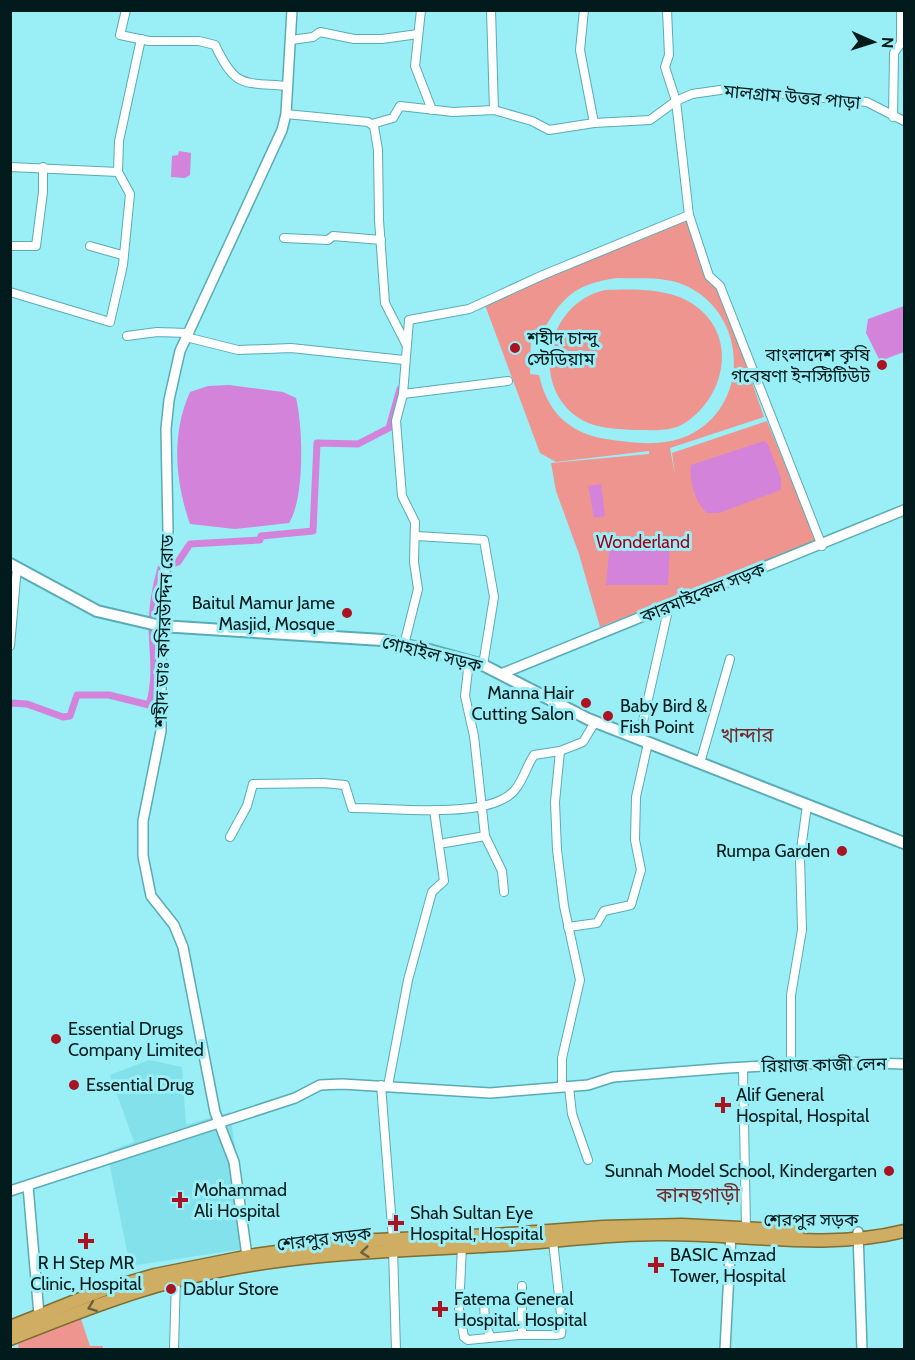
<svg xmlns="http://www.w3.org/2000/svg" width="915" height="1360" font-family="Cabin,'Noto Sans Bengali',sans-serif">
<rect width="100%" height="100%" fill="#9aeef6"/>
<path fill="#82e1eb" d="M 149,1060 L 182,1067 L 186,1125 L 230,1112 L 249,1248 L 130,1266 L 107,1152 L 134,1142 L 110,1075 Z"/>
<g fill="#ef958f" fill-rule="evenodd">
<path d="M 688,217 L 739,345 L 764,417 L 670,448 L 675,475 L 672,453 L 767,421 L 817,543 L 600,627 L 579,554 L 556,491 L 551,463 L 649,454 L 649,451 L 556,462 L 540,453 L 485,305 ZM 617,278 C 638,279 664,276 684,285 C 748,312 752,407 687,436 C 663,447 631,443 606,439 C 568,433 547,411 539,375 L 530,374 L 531,335 L 540,337 C 560,299 573,284 617,278 Z"/>
<path d="M 605,290 C 630,289 663,288 686,300 C 739,328 729,394 685,423 C 671,432 652,430 636,430 C 618,429 598,429 582,420 C 528,388 546,303 605,290 Z"/>
<path d="M 80,1316 L 90,1346 L 103,1346 L 103,1349 L 19,1349 L 17,1341 Z"/>
</g>
<g fill="#d483db">
<path d="M 179,151 L 191,153 L 190,175 L 185,178 L 171,177 L 172,156 L 178,155 Z"/>
<path d="M 904,306 L 904,352 L 880,361 L 866,333 L 868,319 Z"/>
<path d="M 229,385 L 283,392 L 296,398 C 303,426 305,498 289,523 L 235,529 L 190,524 C 175,481 171,434 190,392 L 208,386 Z"/>
<path d="M 764,441 L 768,444 L 781,478 L 781,490 L 719,513 L 707,513 C 695,503 689,480 691,465 Z"/>
<path d="M 601,484 L 605,516 L 594,518 L 588,486 Z"/>
<path d="M 610,541 L 670,542 L 668,585 L 606,585 Z"/>
</g>
<g fill="none" stroke-linecap="round" stroke-linejoin="round">
<path stroke="#d483db" stroke-width="7" d="M 10,703 L 27,704 L 63,717 L 70,716 L 77,695 L 109,695 L 149,705 C 157,679 153,655 152,629 C 152,608 155,588 161,568 L 178,562 L 190,544 L 260,540 L 261,536 L 313,531 L 317,443 L 358,444 L 389,428 L 400,389"/>
<defs>
<g id="minor">
<path d="M 126,10 L 120,35 L 149,41 L 199,41 L 215,45 C 236,89 242,82 288,86"/>
<path d="M 421,10 L 415,66 L 432,110"/>
<path d="M 491,10 L 494,110"/>
<path d="M 584,10 L 580,50 L 594,123"/>
<path d="M 667,10 L 669,55 L 665,67 L 676,101 L 689,215 L 709,276 L 720,286 L 822,546"/>
<path d="M 291,40 L 313,37 L 320,32 L 354,39 L 382,39 L 418,34"/>
<path d="M 286,114 L 368,122 L 374,126 L 378,150 L 379,220 L 385,303 L 406,344"/>
<path d="M 893,117 L 894,53 L 901,43 L 901,10"/>
<path d="M 372,124 L 393,118 L 400,106 L 453,112 L 494,110 L 532,121 L 549,130 L 594,123 L 650,120 L 676,101 L 692,94 L 727,89 L 867,102 L 904,121"/>
<path d="M 10,167 L 118,172 L 130,194 L 123,265 L 110,322 L 10,292"/>
<path d="M 118,172 L 119,141 L 141,39"/>
<path d="M 284,238 L 328,240 L 333,236 L 381,240"/>
<path d="M 10,246 L 36,246 L 43,192 L 43,167"/>
<path d="M 90,246 L 122,255"/>
<path d="M 127,336 L 157,332 L 188,333"/>
<path d="M 186,337 L 238,350 L 291,348 L 404,360"/>
<path d="M 403,394 L 508,381"/>
<path d="M 416,536 L 484,540 L 494,597 L 483,665"/>
<path d="M 404,645 L 418,589 L 414,562 L 415,522 L 402,496 L 396,421 L 403,394 L 409,320 L 469,309 L 543,275 L 689,215"/>
<path d="M 10,646 L 17,567"/>
<path d="M 469,661 L 465,696 L 474,736 L 485,836 L 502,871 L 504,892"/>
<path d="M 639,739 L 669,606"/>
<path d="M 700,763 L 730,659"/>
<path d="M 230,837 L 247,806 L 253,784 L 323,783 L 345,785 L 352,808 C 392,808 470,817 503,799 C 521,791 524,770 534,755 L 560,751"/>
<path d="M 445,843 L 485,836"/>
<path d="M 568,927 L 597,923 L 604,911 L 631,905 L 641,870 L 635,840 L 636,797 L 648,743"/>
<path d="M 791,1066 L 791,995 L 802,930 L 800,857 L 807,805"/>
<path d="M 743,1068 L 746,1228"/>
<path d="M 381,1085 L 393,1239"/>
<path d="M 388,1086 L 408,980 L 432,892 L 444,881 L 434,810"/>
<path d="M 562,1087 L 562,1058 L 580,980 L 564,906 L 557,850 L 555,802 L 560,751 L 583,742 L 595,722"/>
<path d="M 569,1087 L 572,1114 L 588,1160"/>
<path d="M 462,1246 L 459,1309 L 464,1337 L 468,1340 L 519,1335 L 556,1335 L 561,1334 L 562,1323 L 553,1241"/>
<path d="M 393,1249 L 396,1350"/>
<path d="M 522,1286 L 522,1335"/>
<path d="M 484,1300 L 485,1325 L 491,1337"/>
<path d="M 174,1350 L 176,1276"/>
</g>
<g id="tertiary">
<path d="M 501,674 L 904,510"/>
<path d="M 28,1186 L 39,1315"/>
<path d="M 10,1191 L 295,1098 L 320,1085 L 342,1084 L 490,1093 L 588,1085 L 613,1077 L 728,1068 L 841,1062 L 904,1064"/>
<path d="M 858,1232 L 862,1350"/>
<path d="M 247,1256 L 234,1162 L 215,1112 L 183,947 L 174,925 L 151,896 L 143,856 L 143,821 L 161,731 L 161,626 L 168,530 L 166,429 L 169,400 L 180,351 L 282,130 L 286,114 L 292,10"/>
<path d="M 725,1350 L 731,1233"/>
</g>
<path id="secondary" d="M 10,564 L 97,611 L 161,626 L 382,640 L 429,650 L 483,665 L 588,719 L 904,843"/>
<g id="trunk">
<path d="M 10,1327 L 103,1290 L 155,1275 L 255,1255 L 321,1246 L 376,1240 L 494,1235 L 603,1227 L 682,1225 L 798,1231"/>
<path d="M 10,1339 C 73,1314 135,1289 200,1275 C 298,1252 400,1251 500,1245 C 553,1242 606,1234 659,1234 C 741,1233 824,1251 904,1231"/>
</g>
</defs>
<use href="#minor" stroke="#59acb5" stroke-width="10"/>
<use href="#tertiary" stroke="#59acb5" stroke-width="12"/>
<use href="#secondary" stroke="#59acb5" stroke-width="14"/>
<use href="#trunk" stroke="#7f6d31" stroke-width="15"/>
<use href="#minor" stroke="#fff" stroke-width="8"/>
<use href="#tertiary" stroke="#fff" stroke-width="9"/>
<use href="#secondary" stroke="#fff" stroke-width="10"/>
<use href="#trunk" stroke="#cfae63" stroke-width="12"/>
</g>
<defs><path id="oneway-chevron" d="M-2-3.5L2.5 0L-2 3.5" fill="none" stroke-width="1.6" stroke-linecap="round" stroke-linejoin="round" transform="scale(1.5)"/></defs>
<g stroke="#686440">
<use href="#oneway-chevron" transform="translate(365 1252) rotate(174)"/>
<use href="#oneway-chevron" transform="translate(92 1307) rotate(159)"/>
</g>
<g fill="#a91322" stroke="#9aeef6" stroke-width="2">
<circle cx="515" cy="348" r="6"/>
<circle cx="882" cy="365" r="6"/>
<circle cx="347" cy="613" r="6"/>
<circle cx="586" cy="703" r="6"/>
<circle cx="608" cy="716" r="6"/>
<circle cx="842" cy="851" r="6"/>
<circle cx="56" cy="1039" r="6"/>
<circle cx="74" cy="1085" r="6"/>
<path d="M720 1096h6v6h6v6h-6v6h-6v-6h-6v-6h6z"/>
<circle cx="889" cy="1171" r="6"/>
<path d="M177 1191h6v6h6v6h-6v6h-6v-6h-6v-6h6z"/>
<path d="M393 1214h6v6h6v6h-6v6h-6v-6h-6v-6h6z"/>
<path d="M83 1232h6v6h6v6h-6v6h-6v-6h-6v-6h6z"/>
<path d="M653 1256h6v6h6v6h-6v6h-6v-6h-6v-6h6z"/>
<circle cx="171" cy="1289" r="6"/>
<path d="M437 1300h6v6h6v6h-6v6h-6v-6h-6v-6h6z"/>
</g>
<g text-anchor="middle" dominant-baseline="central" stroke-width="6" stroke-linejoin="round" paint-order="stroke">
<g font-size="18" fill="#011a1c" stroke="#9aeef6">
<text transform="translate(792 97) rotate(5)">মালগ্রাম উত্তর পাড়া</text>
<text transform="translate(703 593) rotate(-22)">কারমাইকেল সড়ক</text>
<text transform="translate(164 631) rotate(-88)">শহীদ ডাঃ কসিরউদ্দিন রোড</text>
<text transform="translate(432 654) rotate(14)">গোহাইল সড়ক</text>
<text transform="translate(824 1065) rotate(-1)">রিয়াজ কাজী লেন</text>
<text x="811" y="1220">শেরপুর সড়ক</text>
<text transform="translate(324 1239) rotate(-7)">শেরপুর সড়ক</text>
</g>
<g font-size="18" fill="#011a1c" stroke="#9aeef6" text-anchor="start">
<text x="527" y="338">শহীদ চান্দু<tspan x="527" dy="21">স্টেডিয়াম</tspan></text>
<text x="870" y="355" text-anchor="end">বাংলাদেশ কৃষি<tspan x="870" dy="21">গবেষণা ইনস্টিটিউট</tspan></text>
<text x="335" y="603" text-anchor="end">Baitul Mamur Jame<tspan x="335" dy="21">Masjid, Mosque</tspan></text>
<text x="574" y="693" text-anchor="end">Manna Hair<tspan x="574" dy="21">Cutting Salon</tspan></text>
<text x="620" y="706">Baby Bird &amp;<tspan x="620" dy="21">Fish Point</tspan></text>
<text x="830" y="851" text-anchor="end">Rumpa Garden</text>
<text x="68" y="1029">Essential Drugs<tspan x="68" dy="21">Company Limited</tspan></text>
<text x="86" y="1085">Essential Drug</text>
<text x="736" y="1095">Alif General<tspan x="736" dy="21">Hospital, Hospital</tspan></text>
<text x="877" y="1171" text-anchor="end">Sunnah Model School, Kindergarten</text>
<text x="194" y="1190">Mohammad<tspan x="194" dy="21">Ali Hospital</tspan></text>
<text x="410" y="1213">Shah Sultan Eye<tspan x="410" dy="21">Hospital, Hospital</tspan></text>
<text x="670" y="1255">BASIC Amzad<tspan x="670" dy="21">Tower, Hospital</tspan></text>
<text x="86" y="1263" text-anchor="middle">R H Step MR<tspan x="86" dy="21">Clinic, Hospital</tspan></text>
<text x="183" y="1289">Dablur Store</text>
<text x="454" y="1299">Fatema General<tspan x="454" dy="21">Hospital. Hospital</tspan></text>
</g>
<g font-size="18" fill="#a00019" stroke="#9aeef6">
<text x="643" y="542">Wonderland</text>
</g>
<g font-size="20" fill="#722b2a" stroke="#9aeef6">
<text x="747" y="735">খান্দার</text>
<text x="698" y="1195">কানছগাড়ী</text>
</g>
</g>
<rect width="915" height="1360" fill="none" stroke="#011a1c" stroke-width="24"/>
<g transform="translate(873 42) rotate(93)" stroke="#9aeef6" stroke-width="4.5" paint-order="stroke">
<path d="M0-4.5L10 22L0 15L-10 22Z" fill="#011a1c"/>
<text y="-9" font-size="16" font-weight="bold" text-anchor="middle" fill="#011a1c">N</text>
</g>
</svg>
